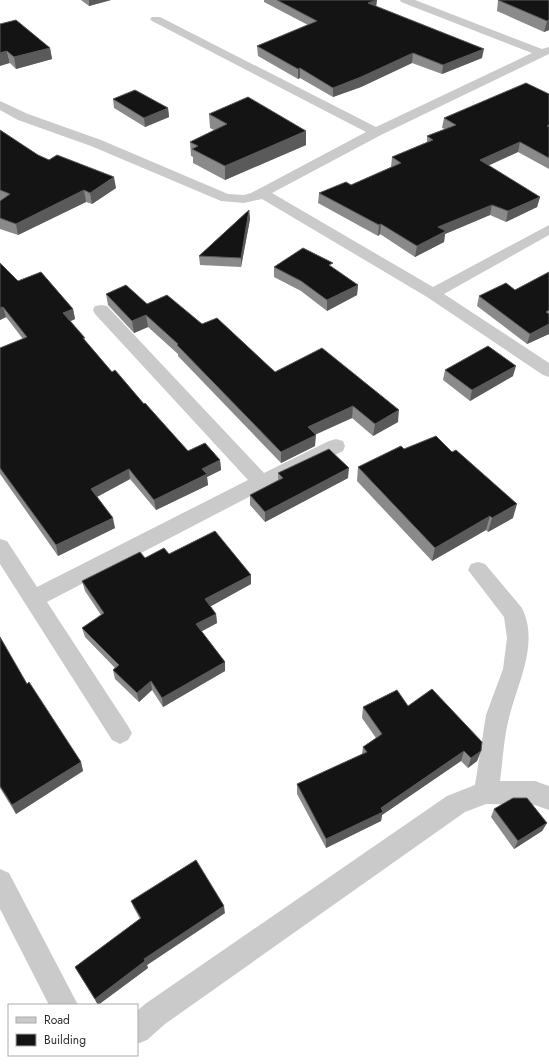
<svg xmlns="http://www.w3.org/2000/svg" width="549" height="1064" font-family="Jost,sans-serif">
<rect width="100%" height="100%" fill="#fff"/>
<g fill="none" stroke-linecap="round" stroke-linejoin="round">
<g fill="#cacaca" fill-rule="evenodd">
<path d="M 400,0 L 415,0 L 542,49 L 549,47 L 549,54 L 381,135 L 272,193 L 433,287 L 549,225 L 549,235 L 444,294 L 549,363 L 549,377 L 543,375 L 427,297 L 262,199 L 244,203 L 221,201 L 91,146 L 18,120 L 0,110 L 0,101 L 28,114 L 101,140 L 228,194 L 244,195 L 251,193 L 366,132 L 152,21 L 150,19 L 152,17 L 160,17 L 376,127 L 532,53 L 401,2 Z"/>
<path d="M 101,305 L 107,306 L 264,473 L 329,441 L 336,439 L 343,441 L 345,446 L 343,451 L 268,487 L 47,602 L 128,726 L 132,733 L 128,740 L 120,744 L 112,740 L 0,564 L 0,539 L 7,541 L 37,587 L 248,480 L 95,314 L 93,310 L 95,306 Z"/>
<path d="M 478,562 L 485,564 L 522,608 C 539,643 519,680 510,714 C 504,735 503,759 500,781 L 535,781 L 549,786 L 549,810 L 535,805 L 486,804 L 465,812 L 165,1024 L 147,1040 L 137,1044 L 137,1011 L 145,1004 L 447,796 L 475,785 L 486,715 L 503,669 L 507,638 L 504,617 L 468,570 L 471,564 Z"/>
<path d="M 0,869 L 9,873 L 78,1005 L 49,1005 L 0,909 Z"/>
</g>
</g>
<g fill="#8a8a8a">
<path d="M 81,0 L 111,0 L 89,6 Z"/>
<path d="M 264,0 L 376,0 L 376,7 L 482,58 L 442,74 L 412,63 L 361,87 L 333,97 L 300,78 L 298,79 L 258,56 L 257,46 L 308,25 L 264,2 Z"/>
<path d="M 498,0 L 549,0 L 549,30 L 544,32 L 497,11 Z"/>
<path d="M 0,24 L 50,48 L 52,59 L 16,69 L 10,63 Z"/>
<path d="M 549,94 L 549,169 L 518,152 L 488,166 L 540,197 L 537,207 L 506,222 L 490,215 L 445,234 L 444,242 L 415,257 L 380,234 L 378,236 L 318,203 L 319,193 L 351,185 L 391,167 L 392,157 L 427,142 L 427,136 L 445,129 L 442,128 L 444,118 Z"/>
<path d="M 113,99 L 168,108 L 169,117 L 145,127 L 114,108 Z"/>
<path d="M 209,114 L 306,145 L 225,180 L 193,163 L 193,157 L 191,156 L 190,142 L 214,130 L 210,128 Z"/>
<path d="M 0,130 L 38,155 L 116,188 L 92,204 L 86,202 L 18,235 L 0,229 L 0,201 L 1,200 L 0,200 Z"/>
<path d="M 249,210 L 250,219 L 241,267 L 200,265 L 199,256 Z"/>
<path d="M 0,263 L 18,281 L 73,309 L 75,319 L 71,321 L 86,342 L 112,372 L 144,404 L 188,451 L 220,460 L 221,470 L 207,477 L 208,485 L 156,510 L 130,479 L 97,497 L 115,528 L 58,556 L 0,474 L 0,348 L 23,339 L 6,317 L 0,320 Z"/>
<path d="M 274,267 L 358,285 L 357,295 L 327,311 L 301,291 L 274,277 Z"/>
<path d="M 549,272 L 549,334 L 527,344 L 477,306 L 479,296 L 515,290 Z"/>
<path d="M 106,294 L 147,304 L 202,324 L 275,372 L 398,422 L 373,436 L 352,418 L 315,435 L 315,446 L 281,463 L 178,356 L 178,354 L 148,327 L 134,333 L 108,305 Z"/>
<path d="M 445,370 L 513,376 L 470,401 L 443,380 Z"/>
<path d="M 404,449 L 513,518 L 488,532 L 486,530 L 432,561 L 357,481 L 358,467 Z"/>
<path d="M 278,473 L 348,478 L 265,522 L 250,505 L 250,495 L 278,480 Z"/>
<path d="M 169,554 L 251,575 L 251,584 L 210,606 L 216,614 L 217,623 L 201,631 L 225,662 L 225,671 L 163,707 L 152,690 L 139,702 L 115,679 L 113,670 L 115,668 L 85,637 L 82,628 L 101,615 L 85,591 L 82,581 L 145,558 Z"/>
<path d="M 0,637 L 27,684 L 81,762 L 83,771 L 16,814 L 0,788 Z"/>
<path d="M 408,706 L 481,751 L 477,761 L 468,768 L 461,761 L 382,815 L 381,821 L 326,848 L 297,794 L 297,784 L 362,754 L 363,747 L 376,738 L 362,718 L 363,707 Z"/>
<path d="M 494,809 L 547,823 L 542,831 L 514,849 L 491,817 Z"/>
<path d="M 131,901 L 225,913 L 147,965 L 148,968 L 98,1005 L 75,967 L 140,919 L 134,908 Z"/>
</g>
<g fill="#5a5a5a">
<path d="M 89,0 L 111,0 L 89,6 Z"/>
<path d="M 377,0 L 376,9 L 368,3 Z"/>
<path d="M 549,20 L 549,30 L 544,32 L 547,21 Z"/>
<path d="M 50,48 L 52,59 L 16,69 L 14,57 Z"/>
<path d="M 484,49 L 482,58 L 442,74 L 443,65 Z"/>
<path d="M 7,51 L 10,63 L 0,66 L 0,53 Z"/>
<path d="M 413,53 L 412,63 L 361,87 L 333,97 L 333,88 Z"/>
<path d="M 300,68 L 300,78 L 298,79 L 298,69 Z"/>
<path d="M 168,108 L 169,117 L 145,127 L 144,118 Z"/>
<path d="M 306,131 L 306,145 L 225,180 L 225,166 Z"/>
<path d="M 520,142 L 518,152 L 478,170 L 480,160 Z"/>
<path d="M 114,177 L 116,188 L 92,204 L 90,193 Z"/>
<path d="M 84,190 L 86,202 L 18,235 L 16,224 Z"/>
<path d="M 540,197 L 537,207 L 506,222 L 508,211 Z"/>
<path d="M 492,205 L 490,215 L 445,234 L 444,242 L 415,257 L 417,246 L 438,227 Z"/>
<path d="M 249,210 L 250,219 L 241,267 L 241,258 Z"/>
<path d="M 381,224 L 380,234 L 378,236 L 379,225 Z"/>
<path d="M 358,285 L 357,295 L 327,311 L 327,300 Z"/>
<path d="M 3,307 L 6,317 L 0,320 L 0,308 Z"/>
<path d="M 73,309 L 75,319 L 66,323 L 63,313 Z"/>
<path d="M 146,315 L 148,327 L 134,333 L 132,321 Z"/>
<path d="M 549,324 L 549,334 L 527,344 L 530,334 Z"/>
<path d="M 516,366 L 513,376 L 470,401 L 472,390 Z"/>
<path d="M 353,406 L 352,418 L 307,438 L 308,427 Z"/>
<path d="M 399,410 L 398,422 L 373,436 L 375,424 Z"/>
<path d="M 316,435 L 315,446 L 281,463 L 281,452 Z"/>
<path d="M 220,460 L 221,470 L 207,477 L 208,485 L 156,510 L 154,500 L 202,469 Z"/>
<path d="M 349,468 L 348,478 L 265,522 L 265,512 Z"/>
<path d="M 129,469 L 130,479 L 93,499 L 91,489 Z"/>
<path d="M 517,504 L 513,518 L 488,532 L 492,518 Z"/>
<path d="M 490,516 L 486,530 L 432,561 L 435,548 Z"/>
<path d="M 113,518 L 115,528 L 58,556 L 56,545 Z"/>
<path d="M 251,575 L 251,584 L 206,609 L 205,599 Z"/>
<path d="M 216,614 L 217,623 L 197,634 L 196,624 Z"/>
<path d="M 225,662 L 225,671 L 163,707 L 162,698 Z"/>
<path d="M 151,681 L 152,690 L 139,702 L 137,693 Z"/>
<path d="M 464,751 L 461,761 L 382,815 L 381,821 L 326,848 L 326,839 L 381,808 Z"/>
<path d="M 481,751 L 477,761 L 468,768 L 471,758 Z"/>
<path d="M 81,762 L 83,771 L 16,814 L 12,805 Z"/>
<path d="M 547,823 L 542,831 L 514,849 L 518,841 Z"/>
<path d="M 224,906 L 225,913 L 147,965 L 148,968 L 98,1005 L 95,999 L 144,959 Z"/>
</g>
<g fill="#141414" stroke="#5a5a5a">
<path d="M 277,0 L 377,0 L 368,3 L 484,49 L 443,65 L 413,53 L 361,77 L 333,88 L 300,68 L 298,69 L 257,46 L 317,21 Z"/>
<path d="M 498,0 L 549,0 L 549,20 L 547,21 Z"/>
<path d="M 16,20 L 50,48 L 14,57 L 7,51 L 0,53 L 0,24 Z"/>
<path d="M 526,83 L 549,94 L 549,125 L 547,126 L 549,127 L 549,158 L 520,142 L 480,160 L 540,197 L 508,211 L 492,205 L 438,227 L 446,231 L 417,246 L 381,224 L 379,225 L 319,193 L 346,182 L 351,185 L 401,163 L 392,157 L 433,140 L 427,136 L 456,125 L 444,118 Z"/>
<path d="M 135,90 L 168,108 L 144,118 L 113,99 Z"/>
<path d="M 248,97 L 306,131 L 225,166 L 192,149 L 198,146 L 190,142 L 227,124 L 209,114 Z"/>
<path d="M 0,130 L 38,155 L 49,160 L 57,155 L 114,177 L 90,193 L 84,190 L 16,224 L 0,218 L 0,201 L 10,194 L 0,190 Z"/>
<path d="M 249,210 L 241,258 L 199,256 Z"/>
<path d="M 303,248 L 333,263 L 329,265 L 358,285 L 327,300 L 301,281 L 274,267 Z"/>
<path d="M 0,263 L 18,281 L 41,272 L 73,309 L 63,313 L 85,338 L 83,338 L 112,372 L 115,370 L 144,404 L 145,403 L 188,451 L 205,443 L 220,460 L 202,469 L 207,474 L 154,500 L 129,469 L 91,489 L 113,518 L 56,545 L 0,468 L 0,348 L 27,337 L 3,307 L 0,308 Z"/>
<path d="M 549,272 L 549,310 L 546,312 L 549,314 L 549,324 L 530,334 L 479,296 L 506,283 L 515,290 Z"/>
<path d="M 126,285 L 147,304 L 167,295 L 202,324 L 217,318 L 275,372 L 322,348 L 399,410 L 375,424 L 353,406 L 308,427 L 316,435 L 281,452 L 177,345 L 178,344 L 146,315 L 132,321 L 106,294 Z"/>
<path d="M 488,346 L 516,366 L 472,390 L 445,370 Z"/>
<path d="M 436,436 L 452,452 L 456,450 L 517,504 L 492,518 L 490,516 L 435,548 L 358,467 L 401,446 L 404,449 Z"/>
<path d="M 329,449 L 349,468 L 265,512 L 250,495 L 283,478 L 278,473 Z"/>
<path d="M 215,531 L 251,575 L 205,599 L 216,614 L 196,624 L 225,662 L 162,698 L 151,681 L 137,693 L 113,670 L 119,665 L 82,628 L 104,613 L 82,581 L 140,552 L 145,558 L 164,548 L 169,554 Z"/>
<path d="M 0,637 L 27,684 L 29,682 L 81,762 L 12,805 L 0,786 Z"/>
<path d="M 432,689 L 482,742 L 481,751 L 471,758 L 464,751 L 381,808 L 383,812 L 326,839 L 297,784 L 367,752 L 363,747 L 382,734 L 363,707 L 397,690 L 408,706 Z"/>
<path d="M 513,798 L 527,798 L 547,823 L 518,841 L 494,809 Z"/>
<path d="M 196,860 L 224,906 L 144,959 L 145,961 L 95,999 L 75,967 L 141,918 L 131,901 Z"/>
</g>
<rect x="8" y="1004" width="130" height="52" fill="#ffffff" stroke="#ababab"/>
<rect x="16" y="1017" width="20" height="6" fill="#cacaca" stroke="#ababab"/>
<text x="44" y="1024" font-size="12" fill="#2d2d2d">Road</text>
<rect x="16" y="1034" width="20" height="12" fill="#141414" stroke="#ababab"/>
<text x="44" y="1044" font-size="12" fill="#2d2d2d">Building</text>
</svg>
